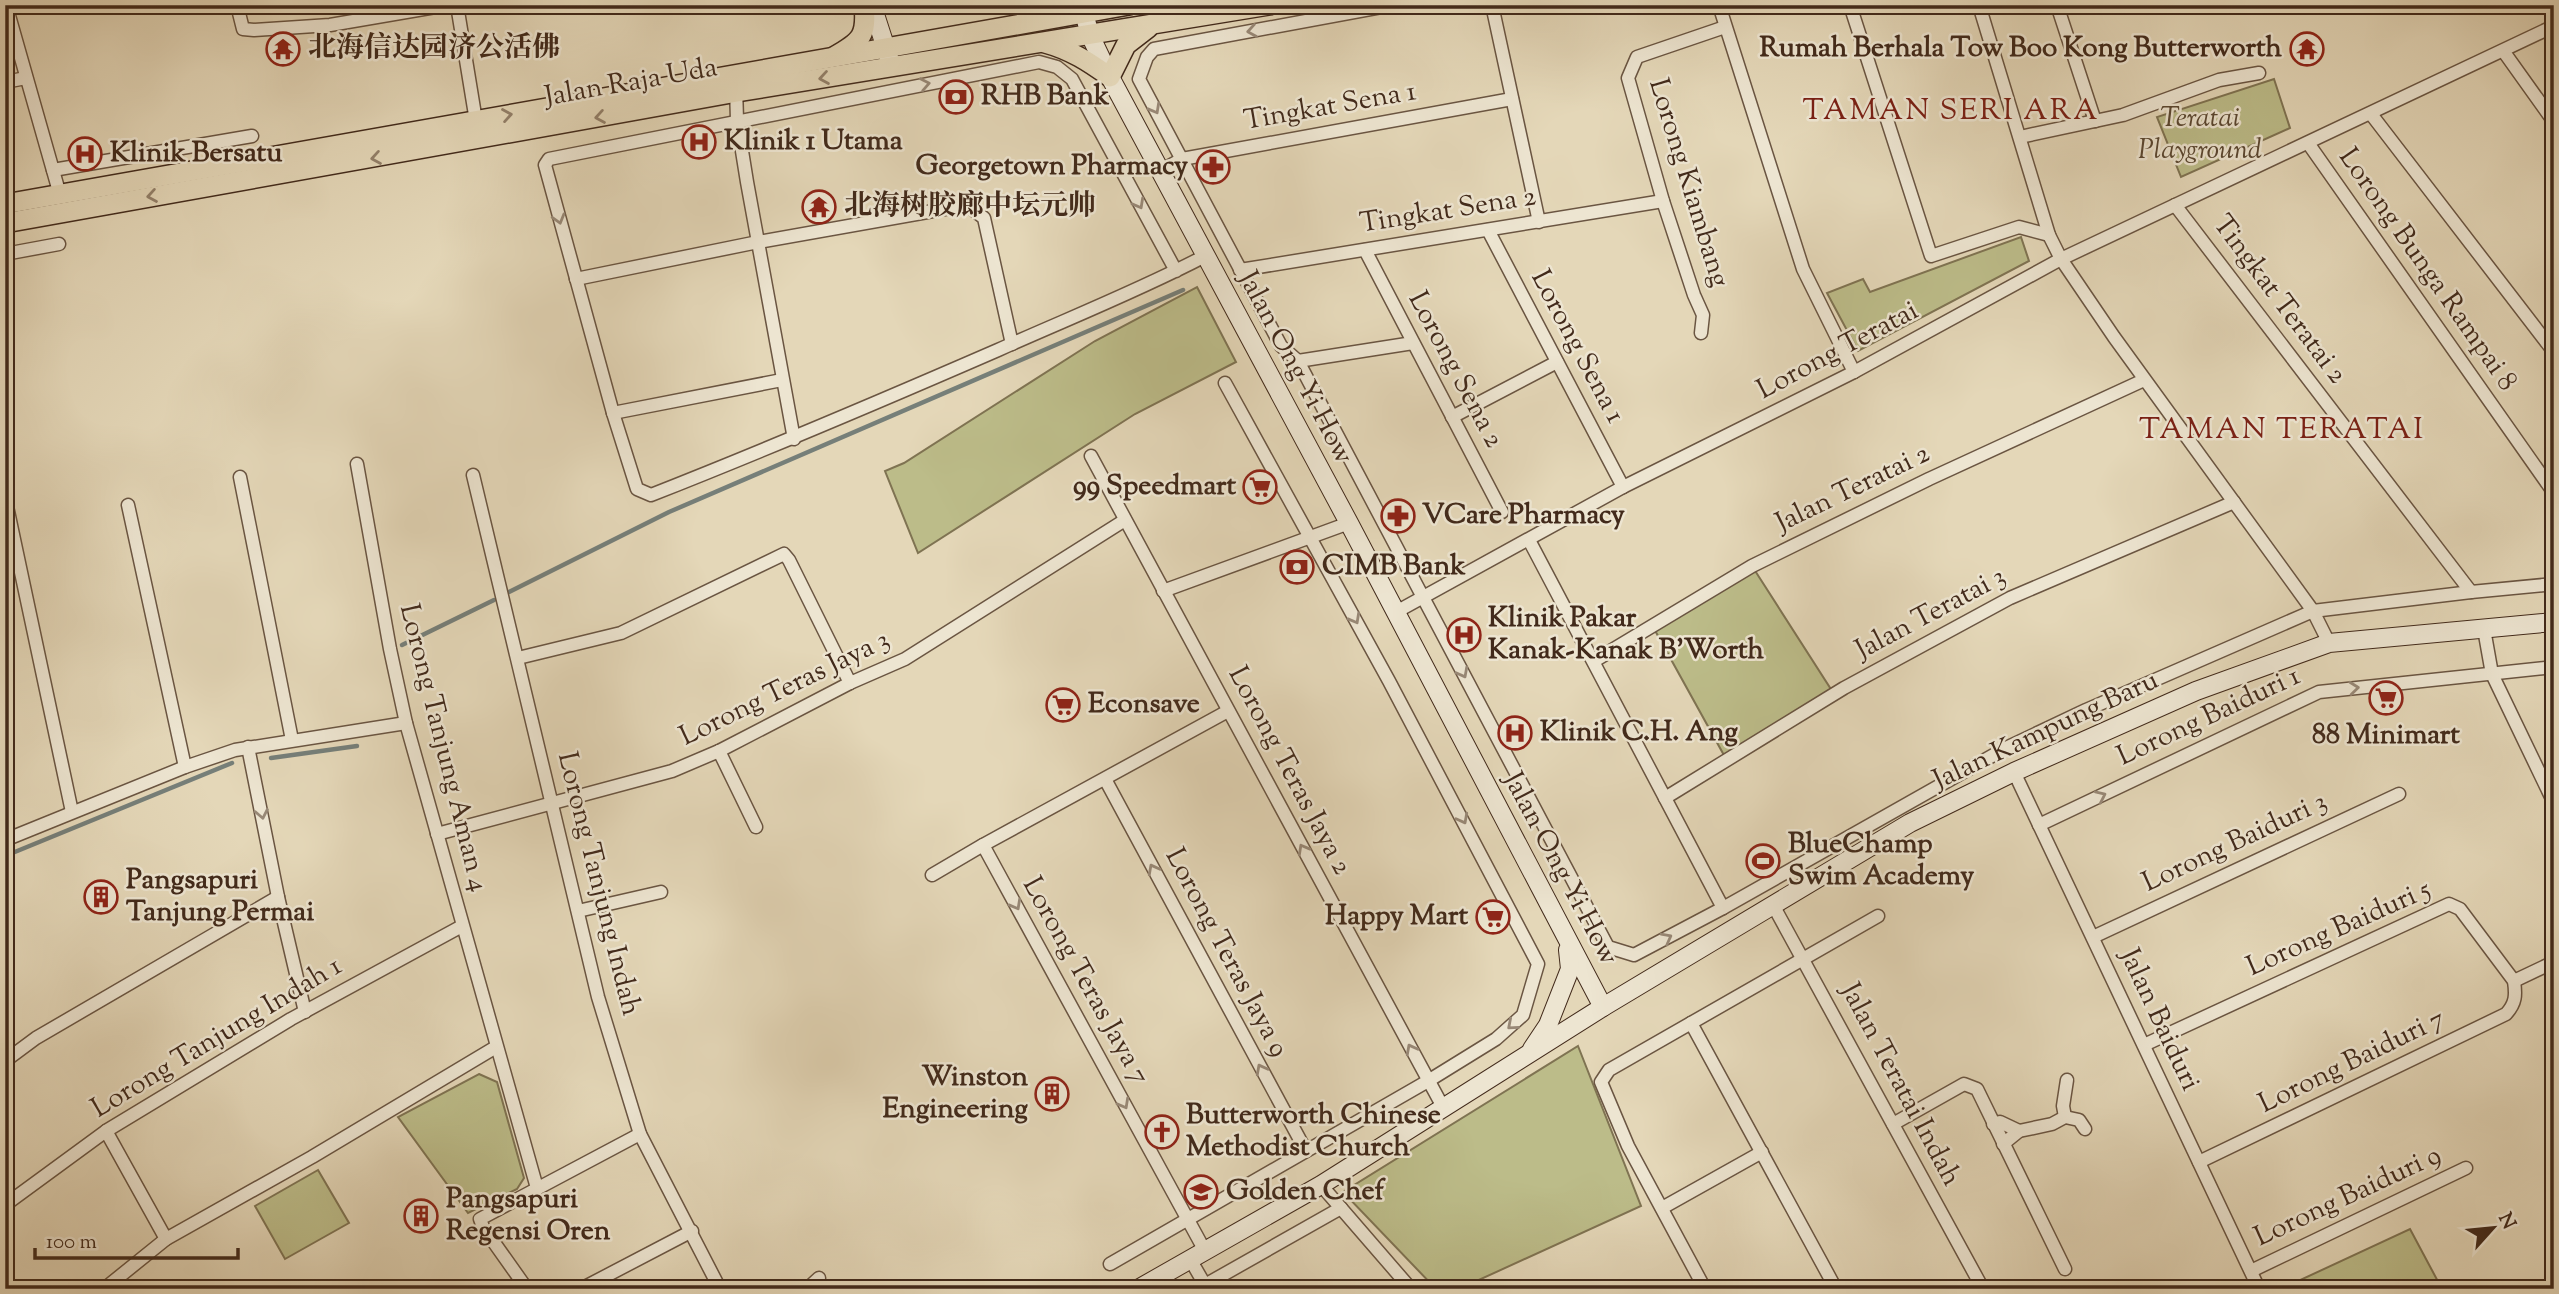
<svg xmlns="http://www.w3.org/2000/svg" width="2559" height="1294" font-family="'Sorts Mill Goudy','Noto Serif SC',serif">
<rect width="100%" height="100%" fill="#e4d7b8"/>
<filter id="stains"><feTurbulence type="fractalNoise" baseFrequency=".00286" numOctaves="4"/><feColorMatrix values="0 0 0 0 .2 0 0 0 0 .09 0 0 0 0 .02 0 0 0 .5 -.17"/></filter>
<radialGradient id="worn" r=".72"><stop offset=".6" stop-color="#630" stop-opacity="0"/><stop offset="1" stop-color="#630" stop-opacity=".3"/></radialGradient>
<g fill="#bcbc89" stroke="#7f7352" stroke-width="2">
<path d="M 2274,79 L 2290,128 L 2181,177 L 2157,117 Z"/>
<path d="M 2021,237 L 2029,261 L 1858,351 L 1827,293 L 1863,279 L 1870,292 Z"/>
<path d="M 1197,287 L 1236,362 L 1135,414 L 918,553 L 885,471 L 904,463 L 1095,341 Z"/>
<path d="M 1752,566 L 1834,694 L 1725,757 L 1652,625 Z"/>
<path d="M 1578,1046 L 1641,1206 L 1459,1289 L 1436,1289 L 1343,1192 Z"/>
<path d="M 479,1074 L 497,1082 L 524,1178 L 517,1189 L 468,1213 L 398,1117 Z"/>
<path d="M 318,1170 L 349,1223 L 285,1259 L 255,1206 Z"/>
<path d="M 2410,1229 L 2442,1289 L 2281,1289 Z"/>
</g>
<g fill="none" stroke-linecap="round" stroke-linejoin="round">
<g stroke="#767f79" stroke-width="4.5">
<path d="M 509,592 L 669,512 L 1183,290"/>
<path d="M 402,645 L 494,600"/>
<path d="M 271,758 L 357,746"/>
<path d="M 5,856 L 232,763"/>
</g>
<defs>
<g id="street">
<path d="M 6,5 L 60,195"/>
<path d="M 237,5 L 243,29 L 254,30 L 330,25 L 447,5"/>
<path d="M 457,5 L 476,121"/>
<path d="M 1392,5 L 1154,49 L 1147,57 L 1139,79 L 1281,346 L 1298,361 L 1608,947 L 1634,955 L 1723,908 L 2006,748 L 2086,710 L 2313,611 L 2471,592 L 2554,584"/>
<path d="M 1492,5 L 1539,222"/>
<path d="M 1719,5 L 1803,269 L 1854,372"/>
<path d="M 1850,5 L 1931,256 L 2019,227 L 2049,235"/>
<path d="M 1979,5 L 2049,235 L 2061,259 L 2114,337 L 2313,611 L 2329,643"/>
<path d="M 2057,5 L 2095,121"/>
<path d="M 2504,52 L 2554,122"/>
<path d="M 5,82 L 26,78"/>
<path d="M 736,87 L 737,120 L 747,182 L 794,439"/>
<path d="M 2371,114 L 2554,352"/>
<path d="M 2020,137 L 2123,115 L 2219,80 L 2259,73"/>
<path d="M 2308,143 L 2554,493"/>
<path d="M 53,170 L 252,136"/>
<path d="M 1160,171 L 1182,159 L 1512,99"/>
<path d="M 2175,205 L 2471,592"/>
<path d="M 1488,230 L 1623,487"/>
<path d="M 1365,250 L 1502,512"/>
<path d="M 5,254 L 59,244"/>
<path d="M 1240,270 L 1663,201"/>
<path d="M 1176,271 L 1072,79 L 1057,67 L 1039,62 L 549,159 L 545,165 L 613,413 L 637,489 L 651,495 C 768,449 883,400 998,350 C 1067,319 1138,291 1205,256"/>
<path d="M 576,279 L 758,242 L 967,205 L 984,218 L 1012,344"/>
<path d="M 1701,333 L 1703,315 L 1694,295 L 1663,201 L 1628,78 L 1637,57 L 1725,27"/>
<path d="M 1298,361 L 1413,343"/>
<path d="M 613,413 L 782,380"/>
<path d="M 1452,417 L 1557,362"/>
<path d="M 1091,456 L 1444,1109"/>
<path d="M 357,464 L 390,649 L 406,723 L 537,1188"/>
<path d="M 473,475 L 598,997 L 640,1134 L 720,1289"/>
<path d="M 240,477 L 292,740"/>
<path d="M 5,497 L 72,812"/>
<path d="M 128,505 L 185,767"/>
<path d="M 1529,540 L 1723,908"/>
<path d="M 1163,591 L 1349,523"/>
<path d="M 1396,612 L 1623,487 L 1854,372 L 2061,259 L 2554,26"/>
<path d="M 2484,629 L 2492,674 L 2554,803"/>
<path d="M 518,658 L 621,633 L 784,554 L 789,560 L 850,683"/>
<path d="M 1594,661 L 1752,566 L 1929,479 L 2144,380"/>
<path d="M 248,747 L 278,897 L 305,1012"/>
<path d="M 719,751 L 756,827"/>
<path d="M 2014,772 L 2259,1289"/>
<path d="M 1105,779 L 1306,1151"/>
<path d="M 1665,798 L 1844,688 L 2010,598 L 2234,502"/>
<path d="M 2039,825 L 2319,692 L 2554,667"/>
<path d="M 437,834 L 672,771 L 719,751 L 850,683 L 905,659 L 1125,520"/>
<path d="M 5,840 L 185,767 L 235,750 L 406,723"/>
<path d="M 983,845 L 1205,1251"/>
<path d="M 932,875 L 983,845 L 1228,711"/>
<path d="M 1773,905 L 1983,1289"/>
<path d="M 578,911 L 661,892"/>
<path d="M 2093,937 L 2399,794"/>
<path d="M 2514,981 L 2554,962"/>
<path d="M 1691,1023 L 1836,1289"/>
<path d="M 2144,1045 L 2449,904 L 2460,909 L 2514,981 C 2516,995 2516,1003 2506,1014 L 2199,1162"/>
<path d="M 5,1061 L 36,1038 L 278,897"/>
<path d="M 2065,1117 L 2063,1106 L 2067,1080"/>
<path d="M 1893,1124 L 1964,1084 L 1977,1089 L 2065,1269"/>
<path d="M 1993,1124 L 2000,1122 L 2019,1131"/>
<path d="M 106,1131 L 166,1239"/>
<path d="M 2003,1144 L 2019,1131 L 2052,1124 L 2065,1117 L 2079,1120 L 2085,1129"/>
<path d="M 1321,1185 L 1411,1289"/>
<path d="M 5,1205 L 106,1131 L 291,1019 L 462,926"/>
<path d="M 1662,1208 L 1762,1152"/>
<path d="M 1190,1259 L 1205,1285"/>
<path d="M 1110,1264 L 1428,1081 L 1496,1039 L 1523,1015 L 1538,964 L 1389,681 L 1225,383"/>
<path d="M 2251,1271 L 2466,1168"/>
<path d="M 104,1289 L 166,1239 L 312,1157 L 496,1047"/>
<path d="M 527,1289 L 483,1227 L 480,1219 L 640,1134"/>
<path d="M 581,1289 L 692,1231"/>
<path d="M 807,1289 L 819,1278"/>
<path d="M 1206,1289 L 1205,1285 L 1341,1208"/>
<path d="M 1705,1289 L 1628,1146 L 1601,1082 L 1609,1070 L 1878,916"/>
</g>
<g id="secondary">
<path d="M 872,5 L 890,61"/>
<path d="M 1084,13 L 1090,35 L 1110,77 L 1349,523 L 1603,1007"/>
<path d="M 1532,1049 L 1548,1025 L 1570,969 L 1568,950"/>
<path d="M 1138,1289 L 1321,1185 L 1603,1007 L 1910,823 L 2014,772 L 2196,691 L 2329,643 L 2554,622"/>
</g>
<g id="primary">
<path d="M 1045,43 C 1071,50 1089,62 1110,77 L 1126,45 L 1148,28"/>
<path d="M 835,56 C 862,41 867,35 864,5"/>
<path d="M 5,204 L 1129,5"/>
<path d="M 5,223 L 737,92 L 1269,5"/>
</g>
</defs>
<use href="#street" stroke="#6a5542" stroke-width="15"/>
<use href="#secondary" stroke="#422a1b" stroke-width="20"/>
<use href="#primary" stroke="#422a1b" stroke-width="22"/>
<use href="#street" stroke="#ede5d1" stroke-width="12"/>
<use href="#secondary" stroke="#ede5d1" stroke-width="18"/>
<use href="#primary" stroke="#e4d7b8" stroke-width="19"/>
</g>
<defs><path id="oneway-chevron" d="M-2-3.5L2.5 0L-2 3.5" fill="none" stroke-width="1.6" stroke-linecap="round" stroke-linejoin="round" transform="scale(1.75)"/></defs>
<g stroke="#988876">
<use href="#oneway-chevron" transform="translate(1252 31) rotate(170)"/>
<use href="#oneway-chevron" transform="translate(925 84) rotate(-11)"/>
<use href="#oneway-chevron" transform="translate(1155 109) rotate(61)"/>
<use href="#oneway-chevron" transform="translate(1139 204) rotate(61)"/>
<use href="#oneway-chevron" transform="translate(559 219) rotate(74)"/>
<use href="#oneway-chevron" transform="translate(1355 619) rotate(61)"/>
<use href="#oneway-chevron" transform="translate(1463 673) rotate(62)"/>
<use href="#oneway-chevron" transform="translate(2354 688) rotate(-6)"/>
<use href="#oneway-chevron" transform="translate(2101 796) rotate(-25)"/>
<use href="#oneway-chevron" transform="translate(262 814) rotate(79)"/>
<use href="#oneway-chevron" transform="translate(1463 819) rotate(62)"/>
<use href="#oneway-chevron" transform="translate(1303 849) rotate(-119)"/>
<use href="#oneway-chevron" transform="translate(1153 869) rotate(-118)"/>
<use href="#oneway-chevron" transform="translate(1016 905) rotate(61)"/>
<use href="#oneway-chevron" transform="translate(1667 938) rotate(-28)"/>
<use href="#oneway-chevron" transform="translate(1512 1025) rotate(139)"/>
<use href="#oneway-chevron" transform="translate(1411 1049) rotate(-118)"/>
<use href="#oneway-chevron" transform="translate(1261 1069) rotate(-118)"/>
<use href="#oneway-chevron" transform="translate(1124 1104) rotate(61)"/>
</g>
<g stroke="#93806a">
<use href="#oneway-chevron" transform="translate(824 78) rotate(171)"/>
<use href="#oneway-chevron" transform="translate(507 115) rotate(-10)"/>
<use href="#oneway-chevron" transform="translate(600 117) rotate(170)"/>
<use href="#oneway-chevron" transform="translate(376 158) rotate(170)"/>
<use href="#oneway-chevron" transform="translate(152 196) rotate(170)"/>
</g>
<defs>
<symbol id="temple-ring" viewBox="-11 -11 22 22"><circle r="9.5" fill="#ede5d1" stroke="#8f2418" stroke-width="1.5"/><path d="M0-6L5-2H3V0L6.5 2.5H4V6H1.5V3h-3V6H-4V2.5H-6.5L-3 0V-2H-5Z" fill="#8f2418"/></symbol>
<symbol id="bank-ring" viewBox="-11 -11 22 22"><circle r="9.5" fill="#ede5d1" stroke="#8f2418" stroke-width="1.5"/><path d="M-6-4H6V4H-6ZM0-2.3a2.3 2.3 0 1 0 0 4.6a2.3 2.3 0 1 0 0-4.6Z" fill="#8f2418"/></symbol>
<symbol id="hospital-ring" viewBox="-11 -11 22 22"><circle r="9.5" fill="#ede5d1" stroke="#8f2418" stroke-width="1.5"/><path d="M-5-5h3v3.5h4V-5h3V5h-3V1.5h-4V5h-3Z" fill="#8f2418"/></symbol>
<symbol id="pharmacy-ring" viewBox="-11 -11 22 22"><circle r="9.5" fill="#ede5d1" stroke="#8f2418" stroke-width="1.5"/><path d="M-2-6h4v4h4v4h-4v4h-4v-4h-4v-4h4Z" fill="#8f2418"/></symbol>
<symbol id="supermarket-ring" viewBox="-11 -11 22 22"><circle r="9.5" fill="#ede5d1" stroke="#8f2418" stroke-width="1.5"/><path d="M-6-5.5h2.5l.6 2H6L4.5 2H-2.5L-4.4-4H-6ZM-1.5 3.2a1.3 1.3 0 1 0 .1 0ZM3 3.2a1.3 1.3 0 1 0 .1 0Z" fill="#8f2418"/></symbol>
<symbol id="stadium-ring" viewBox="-11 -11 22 22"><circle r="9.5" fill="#ede5d1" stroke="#8f2418" stroke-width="1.5"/><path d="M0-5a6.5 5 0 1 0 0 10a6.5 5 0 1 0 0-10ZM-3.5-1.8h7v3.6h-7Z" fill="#8f2418"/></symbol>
<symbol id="building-ring" viewBox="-11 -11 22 22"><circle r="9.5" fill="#ede5d1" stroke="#8f2418" stroke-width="1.5"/><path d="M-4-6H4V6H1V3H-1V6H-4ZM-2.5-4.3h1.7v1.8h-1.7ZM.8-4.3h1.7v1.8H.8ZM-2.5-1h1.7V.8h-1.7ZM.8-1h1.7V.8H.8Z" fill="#8f2418"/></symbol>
<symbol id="church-ring" viewBox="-11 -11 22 22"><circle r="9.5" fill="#ede5d1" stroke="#8f2418" stroke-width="1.5"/><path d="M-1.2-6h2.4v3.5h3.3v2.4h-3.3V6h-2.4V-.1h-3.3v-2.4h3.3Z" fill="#8f2418"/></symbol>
<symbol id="university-ring" viewBox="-11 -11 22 22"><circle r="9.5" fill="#ede5d1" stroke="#8f2418" stroke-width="1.5"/><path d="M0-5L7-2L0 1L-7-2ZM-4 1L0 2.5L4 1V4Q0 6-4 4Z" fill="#8f2418"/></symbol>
</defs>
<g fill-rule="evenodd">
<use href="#temple-ring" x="264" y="30" width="38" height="38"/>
<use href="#temple-ring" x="2288" y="30" width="38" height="38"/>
<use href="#bank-ring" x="937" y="78" width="38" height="38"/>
<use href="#hospital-ring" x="680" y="123" width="38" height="38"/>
<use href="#hospital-ring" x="66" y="135" width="38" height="38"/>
<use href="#pharmacy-ring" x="1194" y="148" width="38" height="38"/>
<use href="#temple-ring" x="800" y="188" width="38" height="38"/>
<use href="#supermarket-ring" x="1241" y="468" width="38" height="38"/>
<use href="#pharmacy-ring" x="1379" y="497" width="38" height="38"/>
<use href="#bank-ring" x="1278" y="548" width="38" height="38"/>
<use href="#hospital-ring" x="1445" y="616" width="38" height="38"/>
<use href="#supermarket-ring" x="2367" y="679" width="38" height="38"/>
<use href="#supermarket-ring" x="1044" y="686" width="38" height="38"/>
<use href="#hospital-ring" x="1496" y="714" width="38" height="38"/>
<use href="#stadium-ring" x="1744" y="842" width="38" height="38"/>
<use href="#building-ring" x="82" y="878" width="38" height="38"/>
<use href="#supermarket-ring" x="1474" y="898" width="38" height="38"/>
<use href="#building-ring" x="1033" y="1075" width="38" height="38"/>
<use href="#church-ring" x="1143" y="1113" width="38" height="38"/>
<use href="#university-ring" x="1182" y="1173" width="38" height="38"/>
<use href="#building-ring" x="402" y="1197" width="38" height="38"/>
</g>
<g text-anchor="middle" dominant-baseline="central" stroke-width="5" stroke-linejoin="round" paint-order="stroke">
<g font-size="28" font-weight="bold" fill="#422a1b" stroke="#ede5d1" text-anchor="start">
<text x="308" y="49">北海信达园济公活佛</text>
<text x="2282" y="49" text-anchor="end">Rumah Berhala Tow Boo Kong Butterworth</text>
<text x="981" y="97">RHB Bank</text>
<text x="724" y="142">Klinik 1 Utama</text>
<text x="110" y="154">Klinik Bersatu</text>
<text x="1188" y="167" text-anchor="end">Georgetown Pharmacy</text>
<text x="844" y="207">北海树胶廊中坛元帅</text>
<text x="1236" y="487" text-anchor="end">99 Speedmart</text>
<text x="1422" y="516">VCare Pharmacy</text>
<text x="1322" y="567">CIMB Bank</text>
<text x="1488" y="619">Klinik Pakar<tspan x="1488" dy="32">Kanak-Kanak B'Worth</tspan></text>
<text x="1088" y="705">Econsave</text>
<text x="1540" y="733">Klinik C.H. Ang</text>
<text x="2386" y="736" text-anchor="middle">88 Minimart</text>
<text x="1788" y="845">BlueChamp<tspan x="1788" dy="32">Swim Academy</tspan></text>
<text x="126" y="881">Pangsapuri<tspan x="126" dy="32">Tanjung Permai</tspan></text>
<text x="1468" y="917" text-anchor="end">Happy Mart</text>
<text x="1028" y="1078" text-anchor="end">Winston<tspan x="1028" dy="32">Engineering</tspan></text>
<text x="1186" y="1116">Butterworth Chinese<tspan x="1186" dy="32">Methodist Church</tspan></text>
<text x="1226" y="1192">Golden Chef</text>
<text x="446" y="1200">Pangsapuri<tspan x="446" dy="32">Regensi Oren</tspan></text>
</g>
<g font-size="28" fill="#422a1b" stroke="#ede5d1">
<text transform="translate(631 83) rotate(-10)">Jalan Raja Uda</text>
<text transform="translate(1330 107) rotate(-10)">Tingkat Sena 1</text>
<text transform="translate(1688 183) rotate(73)">Lorong Kiambang</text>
<text transform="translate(1448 211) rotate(-9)">Tingkat Sena 2</text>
<text transform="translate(2427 270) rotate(55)">Lorong Bunga Rampai 8</text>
<text transform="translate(2279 300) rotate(53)">Tingkat Teratai 2</text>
<text transform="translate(1577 347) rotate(62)">Lorong Sena 1</text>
<text transform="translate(1838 351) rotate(-28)">Lorong Teratai</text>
<text transform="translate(1295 368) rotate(62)">Jalan Ong Yi How</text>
<text transform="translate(1455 370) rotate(62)">Lorong Sena 2</text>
<text transform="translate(1853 489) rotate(-26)">Jalan Teratai 2</text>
<text transform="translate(1931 614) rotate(-28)">Jalan Teratai 3</text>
<text transform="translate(785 689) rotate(-26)">Lorong Teras Jaya 3</text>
<text transform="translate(2209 717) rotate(-25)">Lorong Baiduri 1</text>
<text transform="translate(2046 731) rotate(-25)">Jalan Kampung Baru</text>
<text transform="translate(443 748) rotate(76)">Lorong Tanjung Aman 4</text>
<text transform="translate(1289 771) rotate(62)">Lorong Teras Jaya 2</text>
<text transform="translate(2235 843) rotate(-25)">Lorong Baiduri 3</text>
<text transform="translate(1560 869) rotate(62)">Jalan Ong Yi How</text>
<text transform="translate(598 884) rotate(76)">Lorong Tanjung Indah</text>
<text transform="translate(2339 929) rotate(-24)">Lorong Baiduri 5</text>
<text transform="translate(1226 953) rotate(62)">Lorong Teras Jaya 9</text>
<text transform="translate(1085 981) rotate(61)">Lorong Teras Jaya 7</text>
<text transform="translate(2159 1020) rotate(65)">Jalan Baiduri</text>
<text transform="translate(217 1038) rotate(-31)">Lorong Tanjung Indah 1</text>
<text transform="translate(2352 1062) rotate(-26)">Lorong Baiduri 7</text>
<text transform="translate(1900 1085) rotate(62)">Jalan Teratai Indah</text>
<text transform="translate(2348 1197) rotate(-25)">Lorong Baiduri 9</text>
</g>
<g font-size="28" font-style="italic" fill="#5a4731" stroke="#ede5d1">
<text x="2200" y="119">Teratai<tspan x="2200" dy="32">Playground</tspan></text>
</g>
<g font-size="30" letter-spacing="2" fill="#7a1f14" stroke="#ede5d1">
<text x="1951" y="111">TAMAN SERI ARA</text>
<text x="2282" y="430">TAMAN TERATAI</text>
</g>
</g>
<rect width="2559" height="1294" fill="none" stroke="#e4d7b8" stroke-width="28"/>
<rect x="7" y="7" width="2545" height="1280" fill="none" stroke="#422a1b" stroke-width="3.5"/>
<rect x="14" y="14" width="2531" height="1266" fill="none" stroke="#422a1b" stroke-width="2"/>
<g transform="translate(2493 1228) rotate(63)" stroke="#ede5d1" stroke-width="5" paint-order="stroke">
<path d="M0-5L12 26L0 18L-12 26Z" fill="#422a1b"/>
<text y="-10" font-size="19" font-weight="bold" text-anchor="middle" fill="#422a1b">N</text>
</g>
<path d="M35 1248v10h203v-10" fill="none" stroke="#422a1b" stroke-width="3.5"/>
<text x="46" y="1248" font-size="21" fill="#422a1b" stroke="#ede5d1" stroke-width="5" paint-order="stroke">100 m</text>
<rect width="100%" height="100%" filter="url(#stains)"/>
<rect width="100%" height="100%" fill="url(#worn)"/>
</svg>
